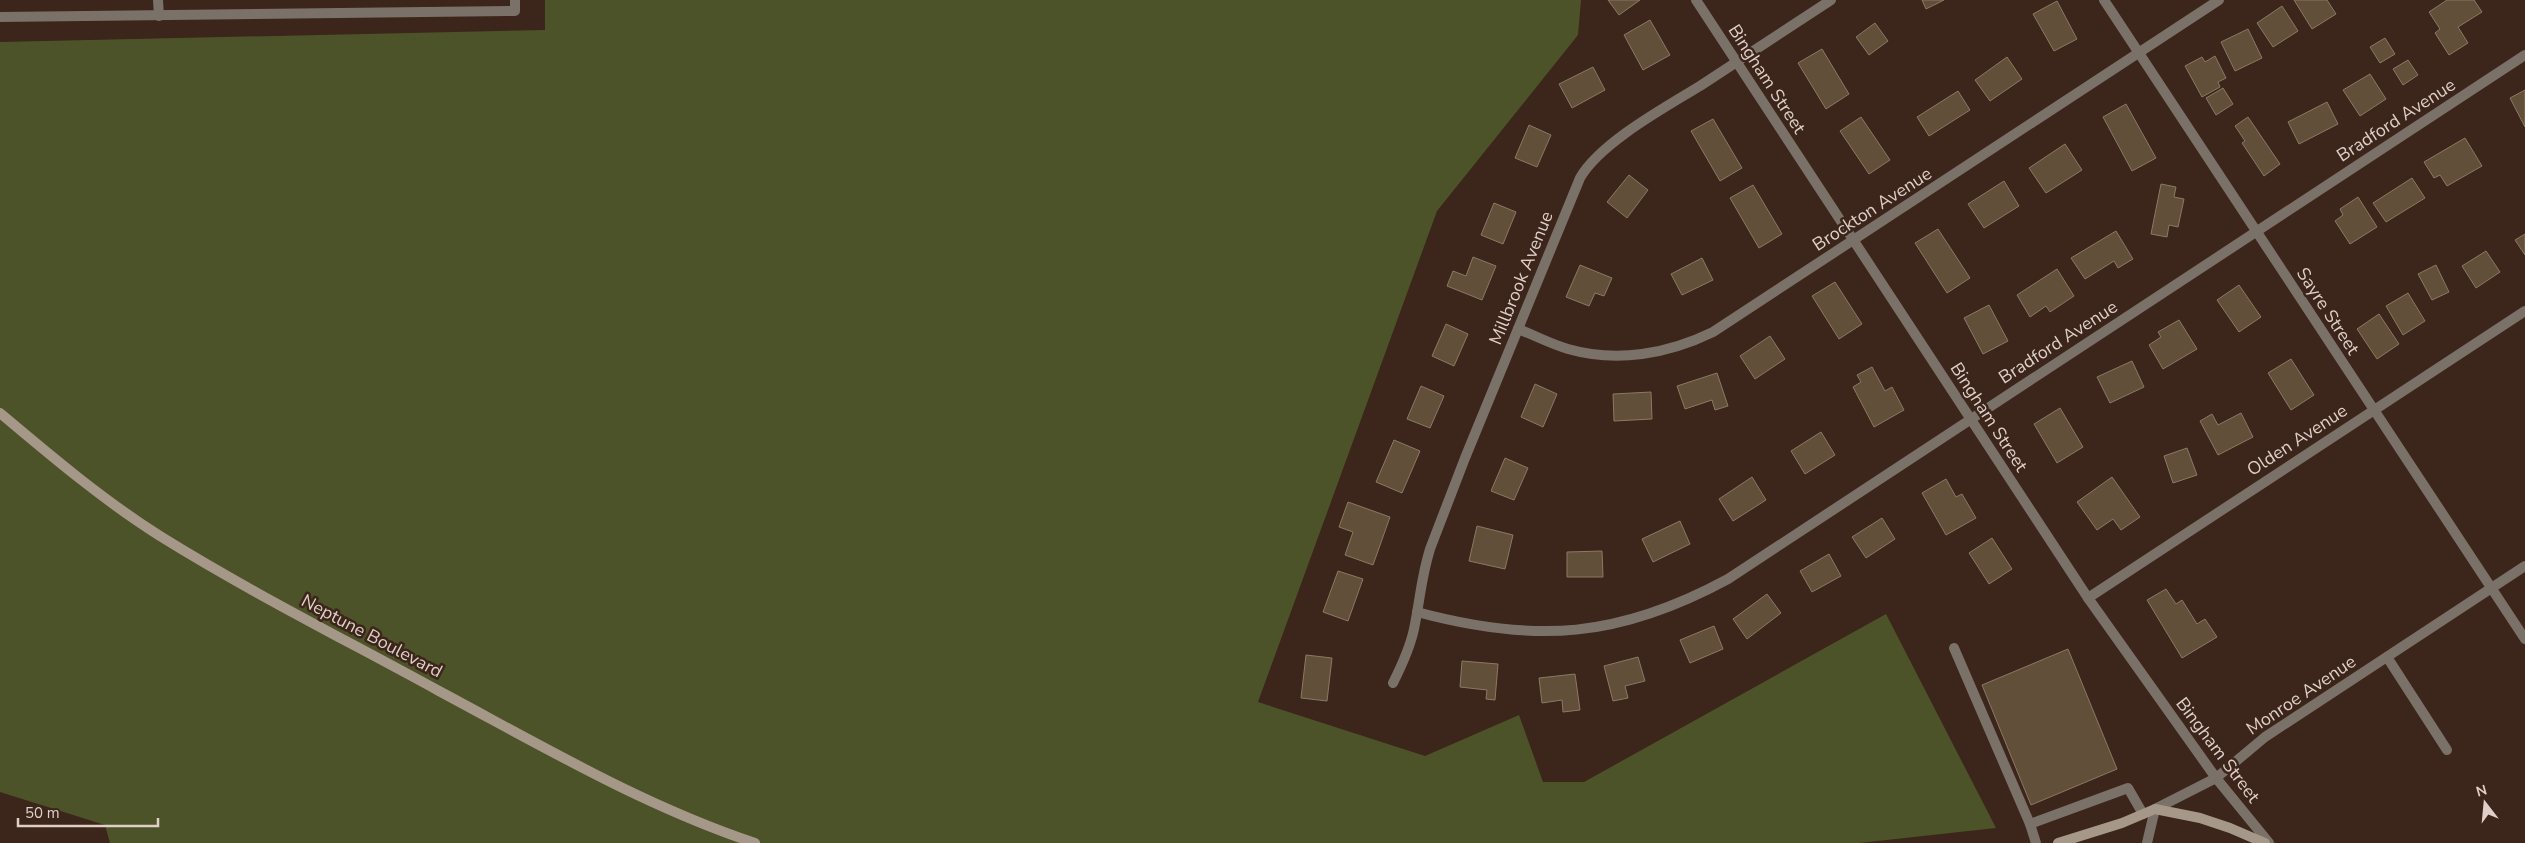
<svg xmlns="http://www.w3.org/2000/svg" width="2525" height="843" font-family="'Nunito Sans',sans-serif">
<rect width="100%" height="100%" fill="#3c251a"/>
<path fill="#4d5328" d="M 545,0 L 1581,0 L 1578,35 L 1437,211 L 1258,702 L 1425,756 L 1519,715 L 1543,782 L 1584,782 L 1886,614 L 1996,828 L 1859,843 L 110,843 L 105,825 L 0,792 L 0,42 L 545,30 Z"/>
<g fill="#614f3a" stroke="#8c7963">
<path d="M 1608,0 L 1640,0 L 1619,15 Z"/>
<path d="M 1922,0 L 1944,0 L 1926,9 Z"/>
<path d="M 2294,0 L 2327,0 L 2336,14 L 2312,29 Z"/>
<path d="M 2447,0 L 2474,0 L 2482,12 L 2458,27 L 2468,43 L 2449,55 L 2435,33 L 2440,29 L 2429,12 Z"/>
<path d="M 2057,1 L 2077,39 L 2054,51 L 2033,14 Z"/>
<path d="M 2282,6 L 2298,31 L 2273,47 L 2257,23 Z"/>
<path d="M 1650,20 L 1670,55 L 1643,70 L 1624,35 Z"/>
<path d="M 1875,23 L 1888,41 L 1869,55 L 1856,37 Z"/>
<path d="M 2248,29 L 2262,58 L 2235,71 L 2221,42 Z"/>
<path d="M 2385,38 L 2395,54 L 2380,63 L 2370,47 Z"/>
<path d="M 1822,49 L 1849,94 L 1826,109 L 1798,63 Z"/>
<path d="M 2215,56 L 2226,78 L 2218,82 L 2220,87 L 2202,97 L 2185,66 L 2202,57 L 2205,62 Z"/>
<path d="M 2007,57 L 2022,79 L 1990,101 L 1975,80 Z"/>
<path d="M 2408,60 L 2418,75 L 2403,85 L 2393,69 Z"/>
<path d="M 1593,67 L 1605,90 L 1572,108 L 1559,84 Z"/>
<path d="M 2370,74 L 2386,99 L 2360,116 L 2343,90 Z"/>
<path d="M 2223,88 L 2233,104 L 2216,115 L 2206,98 Z"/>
<path d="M 2525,90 L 2525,127 L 2510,98 Z"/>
<path d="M 1958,91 L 1970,110 L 1929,136 L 1917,117 Z"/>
<path d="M 2327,102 L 2338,124 L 2299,144 L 2288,122 Z"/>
<path d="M 2126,104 L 2156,158 L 2132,171 L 2103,117 Z"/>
<path d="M 1861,117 L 1890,160 L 1869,174 L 1840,131 Z"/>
<path d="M 2248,117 L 2280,164 L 2264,176 L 2242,143 L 2245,141 L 2235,126 Z"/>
<path d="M 1713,119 L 1742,168 L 1720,181 L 1691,131 Z"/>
<path d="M 1529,125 L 1551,135 L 1537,167 L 1515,158 Z"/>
<path d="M 2465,138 L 2482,166 L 2447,186 L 2440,175 L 2434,178 L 2424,162 Z"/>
<path d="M 2065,144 L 2082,170 L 2046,193 L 2029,168 Z"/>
<path d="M 1629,175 L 1648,190 L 1627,218 L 1607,202 Z"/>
<path d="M 2412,178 L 2425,198 L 2386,222 L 2373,203 Z"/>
<path d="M 2004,181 L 2019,206 L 1984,228 L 1968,204 Z"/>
<path d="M 2161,184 L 2176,187 L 2174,197 L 2184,199 L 2178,227 L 2169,225 L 2167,237 L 2151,234 Z"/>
<path d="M 1753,185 L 1782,234 L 1759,248 L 1730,198 Z"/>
<path d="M 2358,197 L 2377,227 L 2350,244 L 2335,221 L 2343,215 L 2340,209 Z"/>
<path d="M 1494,203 L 1516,212 L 1503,244 L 1481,235 Z"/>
<path d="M 1938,229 L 1970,278 L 1947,293 L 1915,243 Z"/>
<path d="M 2116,231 L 2133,259 L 2118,268 L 2114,261 L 2085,279 L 2071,258 Z"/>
<path d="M 2525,234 L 2525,255 L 2515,240 Z"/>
<path d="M 2486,251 L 2500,272 L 2476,288 L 2462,266 Z"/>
<path d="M 1473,257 L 1496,266 L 1482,300 L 1447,286 L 1453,271 L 1466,276 Z"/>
<path d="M 1702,258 L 1713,280 L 1682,295 L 1671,274 Z"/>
<path d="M 1580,265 L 1612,278 L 1604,296 L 1595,293 L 1589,306 L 1566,297 Z"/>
<path d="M 2436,265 L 2449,292 L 2432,300 L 2418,274 Z"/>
<path d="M 2057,269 L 2074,296 L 2050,312 L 2046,306 L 2030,317 L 2017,295 Z"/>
<path d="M 1835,282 L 1862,324 L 1839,339 L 1812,296 Z"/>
<path d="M 2239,285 L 2261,317 L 2239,332 L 2217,300 Z"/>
<path d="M 2408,293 L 2425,321 L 2403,335 L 2386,306 Z"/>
<path d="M 1989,305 L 2008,341 L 1983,354 L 1964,318 Z"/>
<path d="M 2379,314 L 2399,344 L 2377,359 L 2357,329 Z"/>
<path d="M 2179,320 L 2197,349 L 2163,369 L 2149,345 L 2161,337 L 2158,332 Z"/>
<path d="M 1446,324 L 1468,334 L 1454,366 L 1432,356 Z"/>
<path d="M 1770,336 L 1785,359 L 1755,379 L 1740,356 Z"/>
<path d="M 2291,359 L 2314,395 L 2291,410 L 2268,373 Z"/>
<path d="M 2132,361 L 2144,387 L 2110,403 L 2097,377 Z"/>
<path d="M 1872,367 L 1885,391 L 1892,387 L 1904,410 L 1874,427 L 1853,387 L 1861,382 L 1857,375 Z"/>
<path d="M 1717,373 L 1728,406 L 1715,410 L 1712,400 L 1685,409 L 1677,386 Z"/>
<path d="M 1535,384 L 1557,394 L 1543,427 L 1521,417 Z"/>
<path d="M 1421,386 L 1444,396 L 1430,428 L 1407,419 Z"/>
<path d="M 1651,392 L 1652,419 L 1614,421 L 1613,394 Z"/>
<path d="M 2060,408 L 2083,447 L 2057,463 L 2034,424 Z"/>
<path d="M 2241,413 L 2253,437 L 2218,455 L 2200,421 L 2212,414 L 2218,425 Z"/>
<path d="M 1821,432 L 1835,455 L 1805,474 L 1791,451 Z"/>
<path d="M 1394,440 L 1420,451 L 1402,493 L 1376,482 Z"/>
<path d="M 2187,448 L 2197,475 L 2173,483 L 2164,456 Z"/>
<path d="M 1505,458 L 1528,468 L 1514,500 L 1491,491 Z"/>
<path d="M 1752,477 L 1766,500 L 1733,521 L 1719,499 Z"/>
<path d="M 2112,477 L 2140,517 L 2121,530 L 2113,519 L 2097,530 L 2077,502 Z"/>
<path d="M 1946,479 L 1956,497 L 1962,494 L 1976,518 L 1946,535 L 1922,493 Z"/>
<path d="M 1348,502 L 1390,517 L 1373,565 L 1345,555 L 1353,532 L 1339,527 Z"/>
<path d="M 1882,518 L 1895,539 L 1866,558 L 1852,537 Z"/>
<path d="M 1680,521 L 1690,544 L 1653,562 L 1642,539 Z"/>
<path d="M 1477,526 L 1513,535 L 1505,569 L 1469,561 Z"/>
<path d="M 1992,538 L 2012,569 L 1989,584 L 1969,553 Z"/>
<path d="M 1602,551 L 1603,577 L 1567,577 L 1567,552 Z"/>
<path d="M 1829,554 L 1841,576 L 1812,592 L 1800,571 Z"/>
<path d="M 1338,571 L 1363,579 L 1348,621 L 1323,612 Z"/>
<path d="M 2166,589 L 2176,604 L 2182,600 L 2197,624 L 2205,619 L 2217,637 L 2182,658 L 2147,600 Z"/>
<path d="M 1767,594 L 1781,613 L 1747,639 L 1733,619 Z"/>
<path d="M 1714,626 L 1723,649 L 1690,663 L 1680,640 Z"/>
<path d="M 2068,649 L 2117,769 L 2031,805 L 1982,685 Z"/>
<path d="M 1306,655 L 1332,658 L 1327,701 L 1301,698 Z"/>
<path d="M 1638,657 L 1645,681 L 1625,686 L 1628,698 L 1613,701 L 1604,666 Z"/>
<path d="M 1462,661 L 1498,664 L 1495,700 L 1486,699 L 1487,690 L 1460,687 Z"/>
<path d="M 1575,674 L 1580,710 L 1563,712 L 1562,700 L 1542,703 L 1539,678 Z"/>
</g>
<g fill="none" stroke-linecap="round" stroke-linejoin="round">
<g stroke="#7a7168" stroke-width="10">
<path d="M 158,0 L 159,16"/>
<path d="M 0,17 L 515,11 L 515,0"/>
<path d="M 1954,648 L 2030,824"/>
<path d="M 2036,843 L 2030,824 L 2128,788 L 2143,814"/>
</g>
<g stroke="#7a7168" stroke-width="10">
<path d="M 1696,0 L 2088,598 L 2216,778 L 2269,843"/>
<path d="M 2104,0 L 2525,639"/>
<path d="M 1518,329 C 1534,335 1551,344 1568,349 C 1617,363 1668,354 1713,332 L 2219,0"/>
<path d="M 2088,598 L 2525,311"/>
<path d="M 1417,612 C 1536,644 1619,638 1728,579 L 2525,55"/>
<path d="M 2387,657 L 2447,750"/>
<path d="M 1393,683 C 1402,665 1410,648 1414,629 C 1420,600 1421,578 1430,549 L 1465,458 L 1580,178 C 1600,143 1664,108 1700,86 C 1744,57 1787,29 1831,0"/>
<path d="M 2147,843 L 2155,809 L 2216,778 L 2265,737 L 2525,566"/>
</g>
<g stroke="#a69889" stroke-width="10">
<path d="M 0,413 C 51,456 103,500 160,536 C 250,592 346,640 439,691 C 542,746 644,806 755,843"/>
<path d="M 2058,843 L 2122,823 L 2155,809 L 2200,818 L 2230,828 L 2265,843"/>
</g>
</g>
<g text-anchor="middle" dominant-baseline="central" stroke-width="5" stroke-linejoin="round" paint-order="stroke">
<g font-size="18" fill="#dfcfc8" stroke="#3c251a">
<text transform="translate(1767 79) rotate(57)">Bingham Street</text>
<text transform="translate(2396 120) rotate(-33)">Bradford Avenue</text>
<text transform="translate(1872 209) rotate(-33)">Brockton Avenue</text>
<text transform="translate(1521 278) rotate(-68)">Millbrook Avenue</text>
<text transform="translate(2328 311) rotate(57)">Sayre Street</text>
<text transform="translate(2058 342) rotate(-33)">Bradford Avenue</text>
<text transform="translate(1989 417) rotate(57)">Bingham Street</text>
<text transform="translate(2297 440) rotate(-33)">Olden Avenue</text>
<text transform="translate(372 636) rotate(28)">Neptune Boulevard</text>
<text transform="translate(2301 695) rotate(-34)">Monroe Avenue</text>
<text transform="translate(2218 750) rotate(53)">Bingham Street</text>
</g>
</g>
<g transform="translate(2485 803) rotate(344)" stroke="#3c251a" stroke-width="4" paint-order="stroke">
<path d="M0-4L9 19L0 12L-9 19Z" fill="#dfcfc8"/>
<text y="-8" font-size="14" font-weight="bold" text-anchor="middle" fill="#dfcfc8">N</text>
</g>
<path d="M18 818v8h140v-8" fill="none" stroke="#dfcfc8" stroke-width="2.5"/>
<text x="25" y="818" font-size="15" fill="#dfcfc8" stroke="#3c251a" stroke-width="4" paint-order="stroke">50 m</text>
</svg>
